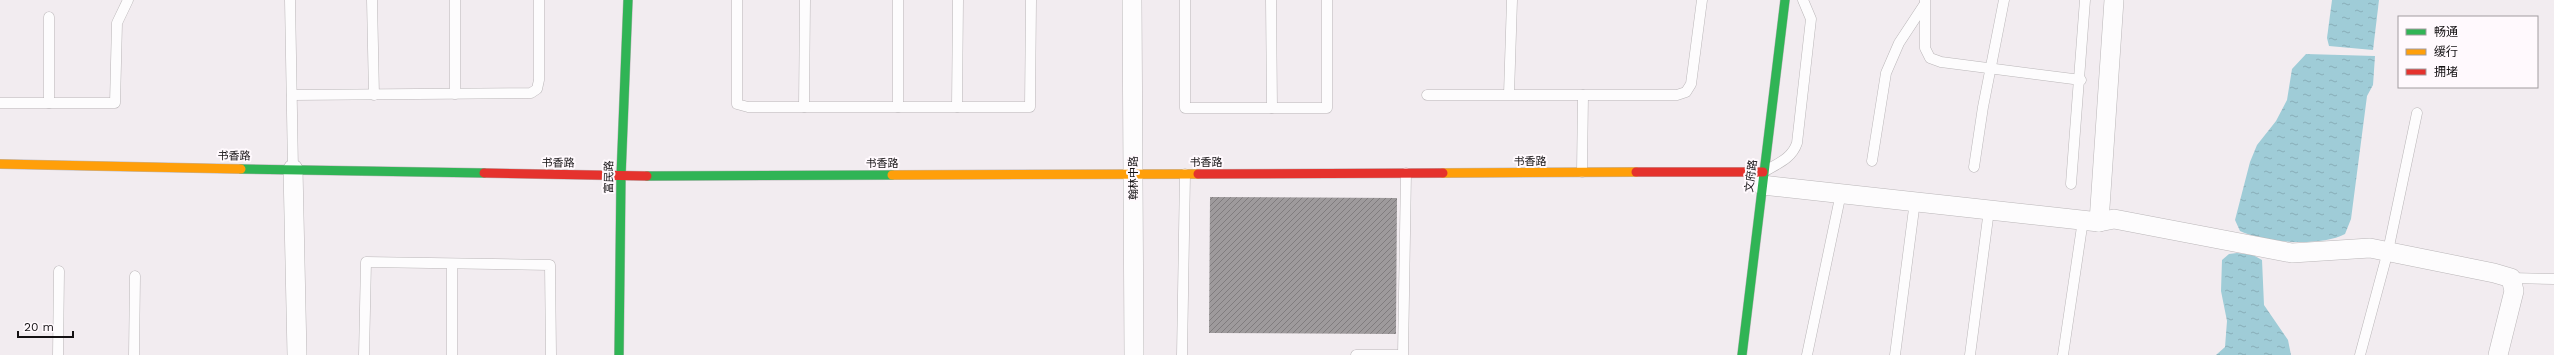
<svg xmlns="http://www.w3.org/2000/svg" width="2554" height="355" font-family="'Work Sans','Noto Sans SC',sans-serif">
<defs>
<pattern id="water-ripples" width="26" height="14" patternUnits="userSpaceOnUse"><rect width="26" height="14" fill="#9fccd7"/><path d="M2 4q2-2 4 0t4 0M15 11q2-2 4 0t4 0" fill="none" stroke="#88aeb8"/></pattern>
<pattern id="building-hatch" width="6" height="6" patternUnits="userSpaceOnUse"><rect width="6" height="6" fill="#9e9a9c"/><path d="M-1 1l2-2M0 6l6-6M5 7l2-2" fill="none" stroke="#807c7e"/></pattern>
</defs>
<rect width="100%" height="100%" fill="#f2ecf0"/>
<g fill="url(#water-ripples)">
<path d="M 2332,0 L 2379,0 L 2373,50 L 2329,46 L 2327,38 Z"/>
<path d="M 2306,54 L 2375,56 L 2373,85 L 2367,96 L 2351,219 L 2345,234 C 2320,247 2265,243 2240,231 L 2235,220 L 2250,162 L 2257,145 L 2276,121 L 2287,100 L 2292,69 Z"/>
<path d="M 2237,253 L 2253,255 L 2262,260 L 2264,305 L 2288,340 L 2291,355 L 2216,355 L 2225,347 L 2227,321 L 2221,291 L 2222,260 L 2229,254 Z"/>
</g>
<path fill="url(#building-hatch)" d="M 1210,197 L 1397,198 L 1396,334 L 1209,333 Z"/>
<g fill="none" stroke-linecap="round" stroke-linejoin="round">
<defs>
<g id="lane">
<path d="M 290,0 L 293,169"/>
<path d="M 372,0 L 374,95"/>
<path d="M 455,0 L 455,94"/>
<path d="M 737,0 L 737,104 L 748,107 L 804,107"/>
<path d="M 805,0 L 804,107 L 1030,107 L 1031,0"/>
<path d="M 1185,0 L 1185,108 L 1327,108 L 1327,0"/>
<path d="M 1271,0 L 1272,108"/>
<path d="M 1925,0 L 1925,48 L 1930,58 L 1941,62 L 2081,80"/>
<path d="M 1509,94 L 1512,0"/>
<path d="M 292,95 L 531,93 L 537,89 L 539,80 L 539,0"/>
<path d="M 1427,95 L 1677,95 L 1686,92 L 1691,84 L 1702,0"/>
<path d="M 0,103 L 115,103 L 117,23 L 128,0"/>
<path d="M 49,103 L 49,17"/>
<path d="M 898,107 L 898,0"/>
<path d="M 957,107 L 958,0"/>
<path d="M 1872,161 L 1886,73 L 1899,43 L 1924,5"/>
<path d="M 1974,167 L 1983,107 L 2004,0"/>
<path d="M 1765,171 C 1779,163 1792,158 1797,143 L 1811,19 L 1803,0"/>
<path d="M 1582,172 L 1583,95"/>
<path d="M 2071,184 L 2085,0"/>
<path d="M 452,264 L 452,355"/>
<path d="M 2511,278 L 2554,279"/>
<path d="M 58,355 L 59,271"/>
<path d="M 134,355 L 135,276"/>
<path d="M 364,355 L 366,262 L 550,265 L 551,355"/>
<path d="M 1182,355 L 1185,174"/>
<path d="M 1356,355 L 1403,355 L 1406,173"/>
<path d="M 1807,355 L 1841,193"/>
<path d="M 1895,355 L 1915,201"/>
<path d="M 1970,355 L 1989,210"/>
<path d="M 2063,355 L 2083,220"/>
<path d="M 2360,355 L 2388,251 L 2417,113"/>
</g>
<g id="street">
<path d="M 1132,0 L 1134,355"/>
<path d="M 293,169 L 297,355"/>
<path d="M 1762,185 L 2099,222 L 2114,219 L 2292,253 L 2370,248 L 2494,273 L 2511,278 L 2514,291 L 2498,355"/>
<path d="M 2099,222 L 2114,0"/>
</g>
<g id="fast">
<path d="M 241,169 L 484,173"/>
<path d="M 647,176 L 892,175"/>
<path d="M 619,355 L 621,176 L 628,0"/>
<path d="M 1742,355 L 1785,0"/>
</g>
<g id="slow">
<path d="M 0,164 L 241,169"/>
<path d="M 1443,173 L 1636,172"/>
<path d="M 892,175 L 1198,174"/>
</g>
<g id="jam">
<path d="M 1636,172 L 1763,172"/>
<path d="M 484,173 L 647,176"/>
<path d="M 1198,174 L 1443,173"/>
</g>
</defs>
<use href="#lane" stroke="#bab6b8" stroke-width="11"/>
<use href="#street" stroke="#bab6b8" stroke-width="20"/>
<use href="#fast" stroke="#bab6b8" stroke-width="10"/>
<use href="#slow" stroke="#bab6b8" stroke-width="10"/>
<use href="#jam" stroke="#bab6b8" stroke-width="10"/>
<use href="#lane" stroke="#fdfcfd" stroke-width="10"/>
<use href="#street" stroke="#fdfcfd" stroke-width="19"/>
<use href="#fast" stroke="#30b455" stroke-width="9"/>
<use href="#slow" stroke="#ff9f0a" stroke-width="9"/>
<use href="#jam" stroke="#e5322d" stroke-width="9"/>
</g>
<g text-anchor="middle" dominant-baseline="central" stroke-width="4" stroke-linejoin="round" paint-order="stroke">
<g font-size="11" fill="#141113" stroke="#fff9fd">
<text transform="translate(234 156) rotate(1)">书香路</text>
<text x="1530" y="161">书香路</text>
<text x="1206" y="162">书香路</text>
<text transform="translate(558 163) rotate(1)">书香路</text>
<text x="882" y="163">书香路</text>
<text transform="translate(1751 176) rotate(-83)">文府路</text>
<text transform="translate(609 177) rotate(-89)">富民路</text>
<text transform="translate(1133 178) rotate(-90)">翰林中路</text>
</g>
</g>
<rect x="2398" y="16" width="140" height="72" fill="#fff9fd" stroke="#a19c9f"/>
<rect x="2406" y="29" width="20" height="6" fill="#30b455" stroke="#a19c9f"/>
<text x="2434" y="36" font-size="12" fill="#141113">畅通</text>
<rect x="2406" y="49" width="20" height="6" fill="#ff9f0a" stroke="#a19c9f"/>
<text x="2434" y="56" font-size="12" fill="#141113">缓行</text>
<rect x="2406" y="69" width="20" height="6" fill="#e5322d" stroke="#a19c9f"/>
<text x="2434" y="76" font-size="12" fill="#141113">拥堵</text>
<path d="M18 331v6h55v-6" fill="none" stroke="#141113" stroke-width="2"/>
<text x="24" y="331" font-size="12" fill="#141113" stroke="#fff9fd" stroke-width="3" paint-order="stroke">20 m</text>
</svg>
